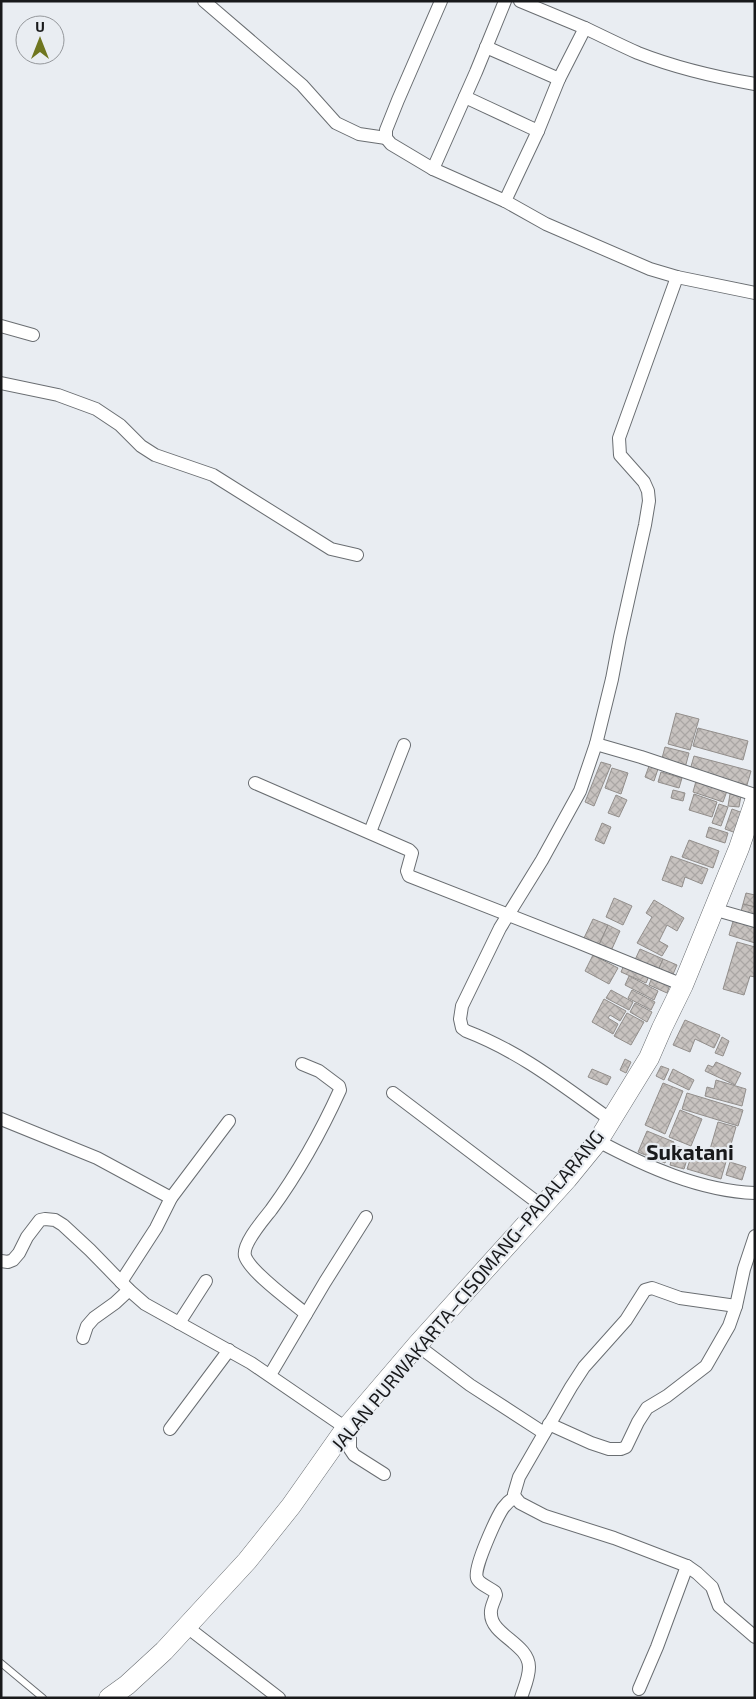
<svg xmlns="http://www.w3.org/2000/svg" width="756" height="1699" font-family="'Exo 2',sans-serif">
<defs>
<pattern id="building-cross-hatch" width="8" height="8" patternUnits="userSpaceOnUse" patternTransform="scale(1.25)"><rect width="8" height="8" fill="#c7c2bf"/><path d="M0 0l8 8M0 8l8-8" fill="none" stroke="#aaa6a4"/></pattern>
</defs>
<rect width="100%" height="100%" fill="#e9edf2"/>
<g fill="url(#building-cross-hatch)" stroke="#928e8b">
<path d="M 676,713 L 699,719 L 690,750 L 668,744 Z"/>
<path d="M 698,728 L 748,741 L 743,760 L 693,746 Z"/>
<path d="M 665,747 L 689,753 L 685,768 L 661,762 Z"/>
<path d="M 694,756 L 751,771 L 747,785 L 690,770 Z"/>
<path d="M 601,762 L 611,765 L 594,806 L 585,802 Z"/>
<path d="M 649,766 L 658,769 L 654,781 L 645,777 Z"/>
<path d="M 612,768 L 628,773 L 621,794 L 605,788 Z"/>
<path d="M 661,772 L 682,778 L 679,788 L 658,782 Z"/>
<path d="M 696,781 L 727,791 L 723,802 L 693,792 Z"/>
<path d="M 673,790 L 685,793 L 683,801 L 671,798 Z"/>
<path d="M 694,794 L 717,802 L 712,817 L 689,810 Z"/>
<path d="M 730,794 L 741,796 L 739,807 L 728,806 Z"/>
<path d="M 616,795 L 627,800 L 619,817 L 608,813 Z"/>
<path d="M 719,804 L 728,807 L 721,826 L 712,823 Z"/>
<path d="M 732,809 L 743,813 L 736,833 L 725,829 Z"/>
<path d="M 602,823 L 611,827 L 604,844 L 595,840 Z"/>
<path d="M 709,827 L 728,833 L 725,843 L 706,837 Z"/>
<path d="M 689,840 L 719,851 L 713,868 L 682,857 Z"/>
<path d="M 671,856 L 708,869 L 702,884 L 685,877 L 682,887 L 662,880 Z"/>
<path d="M 746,893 L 755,895 L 755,907 L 743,904 Z"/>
<path d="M 614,898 L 632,906 L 623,925 L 606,917 Z"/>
<path d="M 654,900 L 684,918 L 677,931 L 667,925 L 659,941 L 668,946 L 662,956 L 637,943 L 652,917 L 646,913 Z"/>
<path d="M 743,904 L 755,907 L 755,919 L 740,915 Z"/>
<path d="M 734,918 L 755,925 L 755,943 L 729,935 Z"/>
<path d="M 593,919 L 608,925 L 599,945 L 584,938 Z"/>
<path d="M 608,925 L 620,931 L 611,951 L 599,945 Z"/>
<path d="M 737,942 L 755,947 L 755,977 L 750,976 L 744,995 L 723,989 Z"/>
<path d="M 640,949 L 663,959 L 657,973 L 634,962 Z"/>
<path d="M 593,955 L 618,968 L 609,984 L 585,971 Z"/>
<path d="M 663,959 L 677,965 L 671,979 L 657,973 Z"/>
<path d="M 624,965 L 649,976 L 646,983 L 621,972 Z"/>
<path d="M 653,975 L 671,982 L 667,993 L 649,985 Z"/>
<path d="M 629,976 L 658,991 L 654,1000 L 625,985 Z"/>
<path d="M 611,990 L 633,1002 L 629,1010 L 606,998 Z"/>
<path d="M 632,990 L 655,1002 L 651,1010 L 628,998 Z"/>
<path d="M 604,999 L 626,1011 L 620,1021 L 610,1015 L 608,1018 L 618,1024 L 613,1034 L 592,1022 Z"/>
<path d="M 635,1003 L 652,1012 L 647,1022 L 630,1012 Z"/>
<path d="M 627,1013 L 644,1022 L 631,1045 L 614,1036 Z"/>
<path d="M 685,1020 L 720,1035 L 714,1048 L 695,1039 L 690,1052 L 673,1045 Z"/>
<path d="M 722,1037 L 729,1041 L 723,1056 L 715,1053 Z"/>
<path d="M 625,1059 L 631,1062 L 626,1073 L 620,1070 Z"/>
<path d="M 716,1062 L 741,1073 L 735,1085 L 705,1071 L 708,1065 L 713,1067 Z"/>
<path d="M 661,1066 L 669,1069 L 664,1080 L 656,1076 Z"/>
<path d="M 592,1069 L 611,1077 L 607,1085 L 588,1077 Z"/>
<path d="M 673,1069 L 694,1080 L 689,1090 L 668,1080 Z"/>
<path d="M 716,1080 L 746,1089 L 742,1106 L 705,1096 L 707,1087 L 714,1089 Z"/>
<path d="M 663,1083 L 683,1091 L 665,1134 L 645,1125 Z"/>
<path d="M 687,1093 L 743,1110 L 738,1126 L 682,1109 Z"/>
<path d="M 680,1110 L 702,1119 L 691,1146 L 669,1137 Z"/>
<path d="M 718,1122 L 736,1127 L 721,1179 L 687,1169 L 693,1151 L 708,1156 Z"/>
<path d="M 647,1131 L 674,1142 L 665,1163 L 638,1152 Z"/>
<path d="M 675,1146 L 690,1150 L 684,1169 L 670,1165 Z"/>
<path d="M 730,1162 L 746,1167 L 742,1180 L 726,1175 Z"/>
</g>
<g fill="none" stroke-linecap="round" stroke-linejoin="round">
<defs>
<path id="service" d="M 1,1663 L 43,1698"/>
<g id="minor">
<path d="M 204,1 L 302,85 L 336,123 L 359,134 L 386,138"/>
<path d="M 441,1 L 398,100 L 386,130 L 386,138 L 391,144 L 433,169 L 505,201 L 546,224 L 650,269 L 677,277 L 755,293"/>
<path d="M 520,1 L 585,28"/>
<path d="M 486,47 L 559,79"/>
<path d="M 465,97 L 538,131"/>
<path d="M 433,169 L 476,72 L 505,1"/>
<path d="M 505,201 L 538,131 L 559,79 L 585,28 C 602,36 620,45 638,53 C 676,68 715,77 755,84"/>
<path d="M 1,326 L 33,335"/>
<path d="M 1,383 L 58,395 L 96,409 L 120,425 L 141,446 L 155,455 L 213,475 L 331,549 L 357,555"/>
<path d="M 596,744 L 641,757 L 755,795"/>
<path d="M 255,783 L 409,850 L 412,853 L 407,871 L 409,876 L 575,941 L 683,985"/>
<path d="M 370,832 L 404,745"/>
<path d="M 713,909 L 755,921"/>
<path d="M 302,1064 L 319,1071 L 339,1086 L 340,1090 C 321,1132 298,1173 271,1210 C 264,1219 242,1244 245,1256 C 250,1272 292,1302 306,1314"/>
<path d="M 393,1093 L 542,1206"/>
<path d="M 1,1119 L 97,1158 L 171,1198"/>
<path d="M 611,1120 C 563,1086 521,1052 466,1031 L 462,1028 L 460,1019 L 462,1006 L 500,928 L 542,860 L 580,791 L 596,744 L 612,679 L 620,637 L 645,525 L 649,501 L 648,491 L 644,482 L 620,455 L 619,438 L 677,277"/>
<path d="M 598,1141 C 645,1166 700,1191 755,1193"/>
<path d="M 1,1261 L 8,1262 L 13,1260 L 19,1253 L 27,1237 L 40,1220 L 45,1219 L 55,1220 L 63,1225 L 90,1250 L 129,1290 L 145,1304 L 251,1363 L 346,1428 L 350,1433 L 350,1449 L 354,1455 L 384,1474"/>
<path d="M 121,1282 L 156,1228 L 171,1198 L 229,1121"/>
<path d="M 736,1306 L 680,1298 L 652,1288 L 645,1290 L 626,1320 L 584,1367 L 571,1387 L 519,1477 L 514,1494 L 515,1497 L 520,1503 L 545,1516 L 614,1538 L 687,1566 L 697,1573 L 712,1587 L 719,1606 L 755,1637"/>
<path d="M 179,1323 L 206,1281"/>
<path d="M 83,1338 L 87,1326 L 94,1318 L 115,1303 L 129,1290"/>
<path d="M 417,1345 L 470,1385 L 544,1433"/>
<path d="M 270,1375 L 325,1282 L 366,1217"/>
<path d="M 549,1424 L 591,1443 L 609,1449 L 621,1449 L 626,1447 L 638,1422 L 647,1408 L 667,1396 L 706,1366 L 729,1326 L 736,1306 L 744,1269 L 755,1236"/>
<path d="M 170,1429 L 229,1350"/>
<path d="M 515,1497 C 510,1500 506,1504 503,1508 C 497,1517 473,1568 477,1578 C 479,1584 490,1588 495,1592 L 496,1595 C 494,1602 490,1608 491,1614 C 491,1635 529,1644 529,1667 C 529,1678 524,1688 521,1698"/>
<path d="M 187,1627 L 279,1698"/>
<path d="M 639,1689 L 657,1647 L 687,1566"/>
</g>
<path id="trunk" d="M 109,1698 L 127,1685 L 164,1651 L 247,1561 L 291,1506 L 346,1428 L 417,1345 L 567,1179 L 598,1141 L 649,1058 L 662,1028 L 683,985 L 739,848 L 755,801"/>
</defs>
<use href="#service" stroke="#6a6e72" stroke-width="8"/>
<use href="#minor" stroke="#6a6e72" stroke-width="14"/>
<use href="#trunk" stroke="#6a6e72" stroke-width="21"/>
<use href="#service" stroke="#fff" stroke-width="6"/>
<use href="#minor" stroke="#fff" stroke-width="12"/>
<use href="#trunk" stroke="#fff" stroke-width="20"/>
</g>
<g text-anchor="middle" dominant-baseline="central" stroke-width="4.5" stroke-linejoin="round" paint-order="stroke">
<g font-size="19" fill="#18191b" stroke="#e9edf2">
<text transform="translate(467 1290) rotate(-50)">JALAN PURWAKARTA–CISOMANG–PADALARANG</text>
</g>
<g font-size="21" font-weight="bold" fill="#18191b" stroke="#e9edf2">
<text x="690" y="1151">Sukatani</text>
</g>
</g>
<rect width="756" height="1699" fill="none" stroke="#18191b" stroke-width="5"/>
<g transform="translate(40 40)"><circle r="24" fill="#e9edf2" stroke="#95989c"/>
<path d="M0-4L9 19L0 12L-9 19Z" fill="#6f7620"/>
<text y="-8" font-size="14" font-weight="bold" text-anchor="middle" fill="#18191b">U</text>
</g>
</svg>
